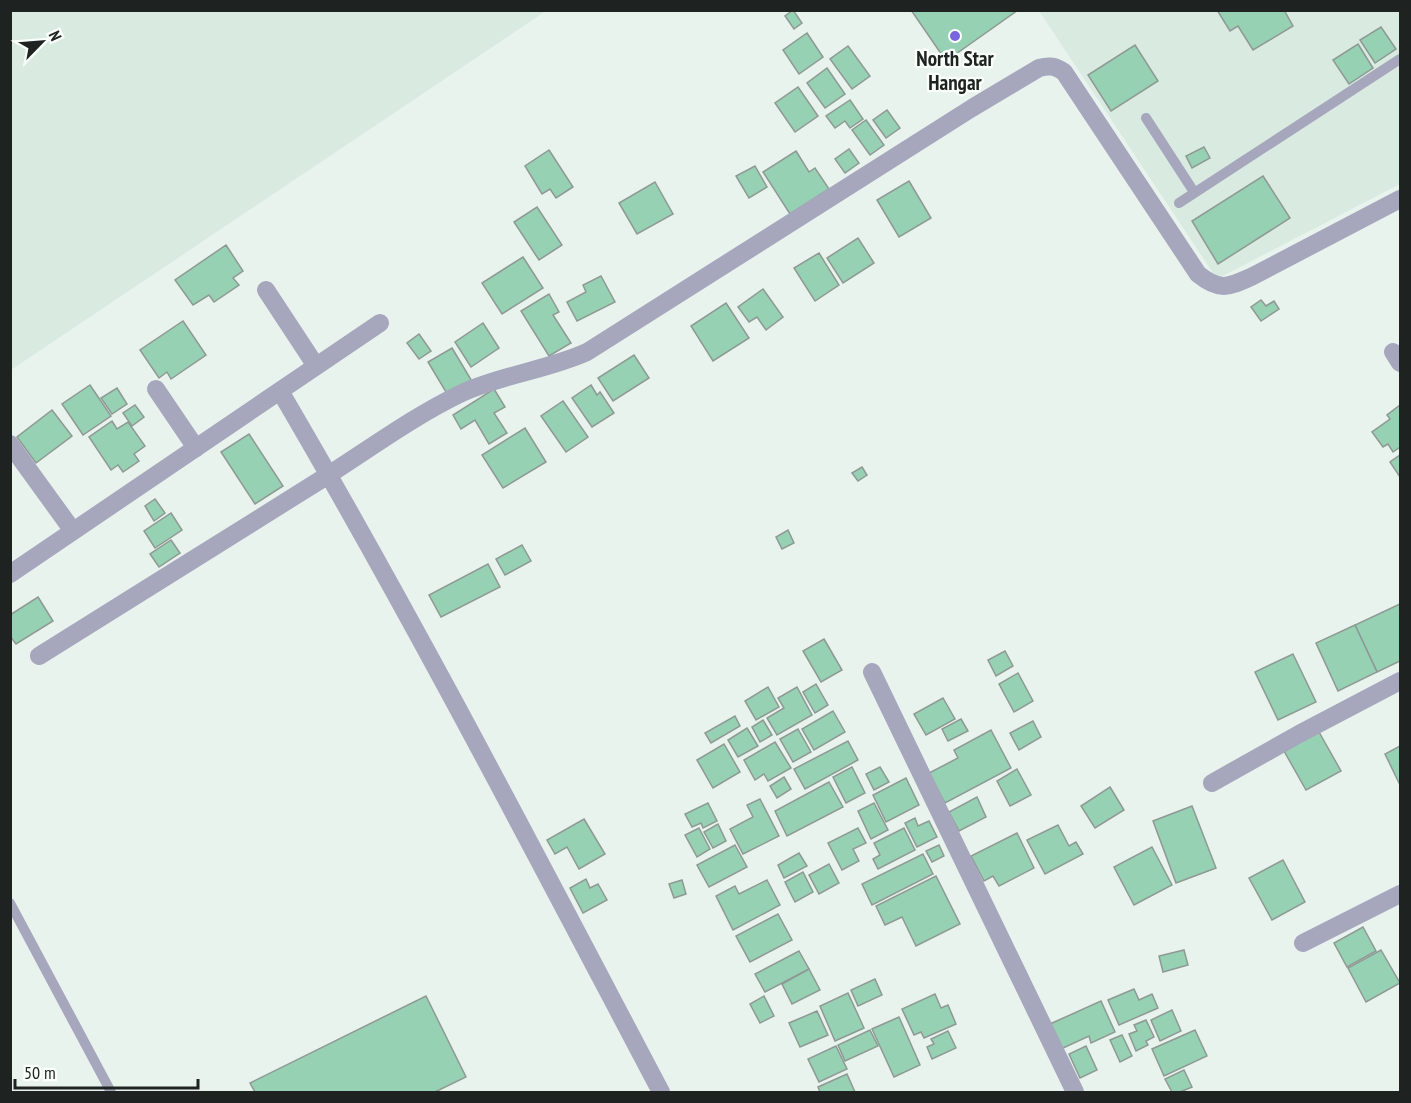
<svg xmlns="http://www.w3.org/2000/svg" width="1411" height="1103" font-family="'PT Sans Narrow',sans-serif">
<rect width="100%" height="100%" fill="#e9f3ee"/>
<g fill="#d9ebe1">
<path d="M 11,10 L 546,10 L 546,11 L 11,370 Z"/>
<path d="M 1039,11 L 1400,11 L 1400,184 L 1217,279 Z"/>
</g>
<g fill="#96d1b4" stroke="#8f9994" stroke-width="1.5">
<path d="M 793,10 L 802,23 L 794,29 L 785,16 Z"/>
<path d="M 911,10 L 1018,10 L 946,61 Z"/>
<path d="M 1217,10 L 1284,10 L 1293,26 L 1253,50 L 1238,26 L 1230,31 Z"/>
<path d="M 1381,27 L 1396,49 L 1375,63 L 1360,40 Z"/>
<path d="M 807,33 L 823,57 L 799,74 L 783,50 Z"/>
<path d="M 1358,44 L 1373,68 L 1349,84 L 1333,60 Z"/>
<path d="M 1135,45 L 1158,81 L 1111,111 L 1088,75 Z"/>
<path d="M 848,46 L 870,76 L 852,89 L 830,59 Z"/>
<path d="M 827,68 L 845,94 L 825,108 L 807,83 Z"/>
<path d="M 798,87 L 818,116 L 795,132 L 775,103 Z"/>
<path d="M 850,100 L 863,119 L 850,128 L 845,121 L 835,128 L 826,116 Z"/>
<path d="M 887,110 L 900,128 L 886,138 L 873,120 Z"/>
<path d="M 866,120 L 884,145 L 870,155 L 852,130 Z"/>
<path d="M 1204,147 L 1210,158 L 1192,168 L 1186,156 Z"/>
<path d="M 849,149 L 859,163 L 845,173 L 835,159 Z"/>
<path d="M 549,150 L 573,187 L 556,198 L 550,189 L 542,194 L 525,166 Z"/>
<path d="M 796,151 L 809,172 L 815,168 L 829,189 L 790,214 L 763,172 Z"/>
<path d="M 755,166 L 767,187 L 749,198 L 736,176 Z"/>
<path d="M 1263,176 L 1290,218 L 1218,264 L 1192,221 Z"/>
<path d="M 909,181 L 931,218 L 899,237 L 877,200 Z"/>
<path d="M 655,182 L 673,214 L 637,234 L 619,203 Z"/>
<path d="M 537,207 L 562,245 L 539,260 L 514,222 Z"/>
<path d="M 858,238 L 874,263 L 843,283 L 827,258 Z"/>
<path d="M 226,245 L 243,271 L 233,278 L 239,285 L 214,302 L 209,295 L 193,305 L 175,280 Z"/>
<path d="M 819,253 L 839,285 L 815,301 L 794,268 Z"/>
<path d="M 523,257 L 543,288 L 502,314 L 482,283 Z"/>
<path d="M 601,276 L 615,302 L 577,321 L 567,302 L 586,292 L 583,285 Z"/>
<path d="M 763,289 L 783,317 L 766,330 L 757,317 L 749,322 L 738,307 Z"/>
<path d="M 549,294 L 559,312 L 553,315 L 571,343 L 549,356 L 521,311 Z"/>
<path d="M 1261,300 L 1266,306 L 1274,301 L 1279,309 L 1261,321 L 1251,307 Z"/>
<path d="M 726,303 L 749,338 L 713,361 L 691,326 Z"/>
<path d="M 183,321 L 206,355 L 171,379 L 167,372 L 159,378 L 140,350 Z"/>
<path d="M 483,323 L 499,348 L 471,367 L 455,342 Z"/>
<path d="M 419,334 L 431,351 L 419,359 L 407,343 Z"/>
<path d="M 452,348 L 473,383 L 449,397 L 428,362 Z"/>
<path d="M 634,355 L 649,378 L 613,401 L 598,378 Z"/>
<path d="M 90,385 L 111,416 L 83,435 L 62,404 Z"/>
<path d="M 591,385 L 597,395 L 600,392 L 614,413 L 592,427 L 572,398 Z"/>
<path d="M 117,388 L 127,404 L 112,414 L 101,398 Z"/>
<path d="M 494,389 L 505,407 L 494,413 L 507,433 L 489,444 L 475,420 L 461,429 L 453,415 Z"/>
<path d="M 563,401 L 588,437 L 566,452 L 541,416 Z"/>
<path d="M 135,405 L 144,417 L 132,426 L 123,413 Z"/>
<path d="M 1400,405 L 1400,447 L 1393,452 L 1388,444 L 1383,447 L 1372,432 L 1390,419 L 1387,415 Z"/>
<path d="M 52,410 L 72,436 L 36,463 L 17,437 Z"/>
<path d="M 112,421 L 117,429 L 128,422 L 145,446 L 134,454 L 139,461 L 123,472 L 118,465 L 111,470 L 89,437 Z"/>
<path d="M 525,428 L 546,462 L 503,488 L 482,455 Z"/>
<path d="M 249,434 L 283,486 L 255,504 L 221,452 Z"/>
<path d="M 1400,455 L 1400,477 L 1390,462 Z"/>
<path d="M 862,467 L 867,475 L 858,481 L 852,473 Z"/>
<path d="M 155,499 L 165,513 L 154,521 L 145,506 Z"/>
<path d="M 171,513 L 182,530 L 155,548 L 144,531 Z"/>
<path d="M 788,530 L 794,543 L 782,549 L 776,537 Z"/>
<path d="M 171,540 L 180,553 L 159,567 L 150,554 Z"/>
<path d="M 522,545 L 531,561 L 505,575 L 496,559 Z"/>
<path d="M 488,564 L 500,587 L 441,617 L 429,595 Z"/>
<path d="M 38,597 L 53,621 L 16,644 L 10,636 L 10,615 Z"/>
<path d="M 1400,604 L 1400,661 L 1377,672 L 1355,625 Z"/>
<path d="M 1355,625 L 1377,672 L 1338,691 L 1316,643 Z"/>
<path d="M 824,639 L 842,670 L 821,682 L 803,651 Z"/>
<path d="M 1005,651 L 1013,666 L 996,676 L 988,660 Z"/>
<path d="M 1293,654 L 1316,702 L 1278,720 L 1255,672 Z"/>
<path d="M 1018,673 L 1033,701 L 1014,712 L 999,684 Z"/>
<path d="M 816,684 L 828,705 L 815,713 L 803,692 Z"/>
<path d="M 768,687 L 779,707 L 756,720 L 745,701 Z"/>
<path d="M 797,687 L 812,715 L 777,735 L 767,718 L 784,708 L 778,698 Z"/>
<path d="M 943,698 L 955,719 L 926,735 L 914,714 Z"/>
<path d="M 833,711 L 845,732 L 814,750 L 802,729 Z"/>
<path d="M 735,716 L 740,726 L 711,743 L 705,733 Z"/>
<path d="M 961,719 L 968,731 L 948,741 L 942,729 Z"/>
<path d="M 763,720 L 772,735 L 760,742 L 752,727 Z"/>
<path d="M 1033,721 L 1041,737 L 1019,750 L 1010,733 Z"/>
<path d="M 747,728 L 758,746 L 738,757 L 728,740 Z"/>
<path d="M 798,729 L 811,752 L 793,762 L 780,739 Z"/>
<path d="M 991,730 L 1011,768 L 945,803 L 929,773 L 958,758 L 954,750 Z"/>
<path d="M 1319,732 L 1341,771 L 1306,790 L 1284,751 Z"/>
<path d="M 848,741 L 858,760 L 805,789 L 794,769 Z"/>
<path d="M 775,742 L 791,768 L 768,781 L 764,774 L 755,780 L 744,760 Z"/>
<path d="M 724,744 L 740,772 L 713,788 L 697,760 Z"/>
<path d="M 1400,746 L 1400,785 L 1385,754 Z"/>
<path d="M 852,767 L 865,793 L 846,803 L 833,777 Z"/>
<path d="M 880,767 L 889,782 L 874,790 L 866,774 Z"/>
<path d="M 1017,769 L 1031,795 L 1010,806 L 997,781 Z"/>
<path d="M 784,777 L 791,789 L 777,798 L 770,786 Z"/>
<path d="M 906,778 L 919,805 L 886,822 L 873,795 Z"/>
<path d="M 829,782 L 843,807 L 787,836 L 775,811 Z"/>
<path d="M 1110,787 L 1124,810 L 1095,828 L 1081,806 Z"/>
<path d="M 977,797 L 986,817 L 959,831 L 949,812 Z"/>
<path d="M 760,799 L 779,836 L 743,854 L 730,829 L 753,817 L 747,805 Z"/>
<path d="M 708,803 L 717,821 L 703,828 L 701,823 L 692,827 L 685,814 Z"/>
<path d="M 874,803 L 888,830 L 871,839 L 858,811 Z"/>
<path d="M 1192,806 L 1216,868 L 1176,883 L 1153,821 Z"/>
<path d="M 915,818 L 918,826 L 929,821 L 937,837 L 917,847 L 905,823 Z"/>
<path d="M 584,819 L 605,854 L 579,869 L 567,847 L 555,854 L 547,840 Z"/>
<path d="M 718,824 L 726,841 L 713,848 L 704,832 Z"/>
<path d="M 1058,825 L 1069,846 L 1076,842 L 1083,854 L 1045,874 L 1027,840 Z"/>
<path d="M 699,828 L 710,849 L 697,857 L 685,835 Z"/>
<path d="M 858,828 L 866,843 L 853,849 L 859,861 L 842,870 L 828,843 Z"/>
<path d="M 904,828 L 915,850 L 878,869 L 873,859 L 880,855 L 874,843 Z"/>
<path d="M 1017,833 L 1034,868 L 999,886 L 993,876 L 984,881 L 971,856 Z"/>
<path d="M 735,845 L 747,867 L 709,887 L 697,865 Z"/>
<path d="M 939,845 L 944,856 L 932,862 L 926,851 Z"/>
<path d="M 1152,847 L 1172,885 L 1134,905 L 1114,867 Z"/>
<path d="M 799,853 L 807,866 L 784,878 L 778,865 Z"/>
<path d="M 923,854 L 933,874 L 872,905 L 862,884 Z"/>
<path d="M 1283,860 L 1305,902 L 1272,920 L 1249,878 Z"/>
<path d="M 829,864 L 839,883 L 819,894 L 809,875 Z"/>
<path d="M 803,872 L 813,892 L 795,902 L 785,882 Z"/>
<path d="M 936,876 L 960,924 L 916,946 L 902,917 L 885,925 L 876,906 Z"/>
<path d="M 586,879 L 590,888 L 598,884 L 607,900 L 583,913 L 570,888 Z"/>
<path d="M 682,880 L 686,894 L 674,898 L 669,884 Z"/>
<path d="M 767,880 L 780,905 L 733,930 L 716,896 L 735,886 L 739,894 Z"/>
<path d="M 778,914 L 792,940 L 750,962 L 736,936 Z"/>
<path d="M 1363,927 L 1376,951 L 1347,967 L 1334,943 Z"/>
<path d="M 1184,950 L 1188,965 L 1163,972 L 1159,956 Z"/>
<path d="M 1381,950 L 1400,983 L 1366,1002 L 1348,968 Z"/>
<path d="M 799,951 L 809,969 L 765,992 L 755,974 Z"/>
<path d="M 809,969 L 820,990 L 792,1004 L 782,984 Z"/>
<path d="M 875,979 L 882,995 L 858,1006 L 851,990 Z"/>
<path d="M 1134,989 L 1139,1000 L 1152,994 L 1158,1008 L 1119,1025 L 1108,1000 Z"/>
<path d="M 848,993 L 864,1028 L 835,1041 L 820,1006 Z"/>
<path d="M 935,994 L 941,1008 L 948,1005 L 956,1024 L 924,1038 L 921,1032 L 914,1035 L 902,1009 Z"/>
<path d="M 426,996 L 466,1077 L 435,1092 L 255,1092 L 250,1083 Z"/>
<path d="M 764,996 L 774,1016 L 760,1023 L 750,1004 Z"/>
<path d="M 1101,1001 L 1115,1032 L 1091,1043 L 1089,1036 L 1061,1049 L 1050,1024 Z"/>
<path d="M 1172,1010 L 1181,1031 L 1160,1041 L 1151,1020 Z"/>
<path d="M 817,1011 L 828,1035 L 800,1047 L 789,1023 Z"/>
<path d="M 899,1017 L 920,1065 L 894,1077 L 872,1029 Z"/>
<path d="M 1146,1020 L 1154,1037 L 1146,1041 L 1148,1045 L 1136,1051 L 1129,1034 L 1137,1031 L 1134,1025 Z"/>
<path d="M 870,1030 L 878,1046 L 845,1061 L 838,1045 Z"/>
<path d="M 1195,1030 L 1207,1056 L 1164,1076 L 1152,1049 Z"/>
<path d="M 948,1031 L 956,1048 L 932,1059 L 927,1047 L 934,1044 L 931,1039 Z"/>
<path d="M 1122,1035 L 1132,1056 L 1120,1062 L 1110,1040 Z"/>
<path d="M 836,1046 L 847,1069 L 819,1082 L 808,1059 Z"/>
<path d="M 1086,1046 L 1097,1070 L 1080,1078 L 1069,1054 Z"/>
<path d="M 1184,1070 L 1192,1087 L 1180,1092 L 1172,1092 L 1165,1079 Z"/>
<path d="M 847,1074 L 855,1092 L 820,1092 L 818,1087 Z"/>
</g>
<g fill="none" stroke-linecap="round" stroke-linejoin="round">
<g stroke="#a6a6bd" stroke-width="10">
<path d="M 1146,118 L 1194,192"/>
<path d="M 1179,203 L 1400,59"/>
<path d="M 10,903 L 111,1092"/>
</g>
<g stroke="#a6a6bd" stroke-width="18">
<path d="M 266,290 L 316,366"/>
<path d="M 1393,352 L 1400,363"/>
<path d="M 156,389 L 196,448"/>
<path d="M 280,391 C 415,621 537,857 661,1092"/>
<path d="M 10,444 L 73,531"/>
<path d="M 10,574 L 380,323"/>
<path d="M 39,656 C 133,597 228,538 322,479 C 368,450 412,417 462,393 C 501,375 547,370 587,352 L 972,108 L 1039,68 C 1050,65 1055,66 1064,72 L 1198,274 C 1220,292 1229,287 1253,276 L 1400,199"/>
<path d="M 872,672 L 1075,1092"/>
<path d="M 1212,783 L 1299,734 L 1400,681"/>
<path d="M 1303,943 L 1400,894"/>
</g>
</g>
<circle fill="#7865e0" stroke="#fbfffc" stroke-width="2" cx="955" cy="36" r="6"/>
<g text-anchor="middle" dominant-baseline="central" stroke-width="4.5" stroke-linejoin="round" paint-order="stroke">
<g font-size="21" font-weight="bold" fill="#1e2220" stroke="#fbfffc">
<text x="955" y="58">North Star<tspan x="955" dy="24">Hangar</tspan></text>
</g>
</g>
<rect width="1411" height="1103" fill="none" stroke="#1e2220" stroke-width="24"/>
<g transform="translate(42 42) rotate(65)" stroke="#fbfffc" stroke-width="4.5" paint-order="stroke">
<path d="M0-4.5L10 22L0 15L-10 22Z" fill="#1e2220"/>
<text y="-9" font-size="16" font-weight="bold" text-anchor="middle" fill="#1e2220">N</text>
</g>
<path d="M15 1079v9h183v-9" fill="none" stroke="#1e2220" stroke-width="3"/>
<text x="24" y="1079" font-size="18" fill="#1e2220" stroke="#fbfffc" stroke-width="4.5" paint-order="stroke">50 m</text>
</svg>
